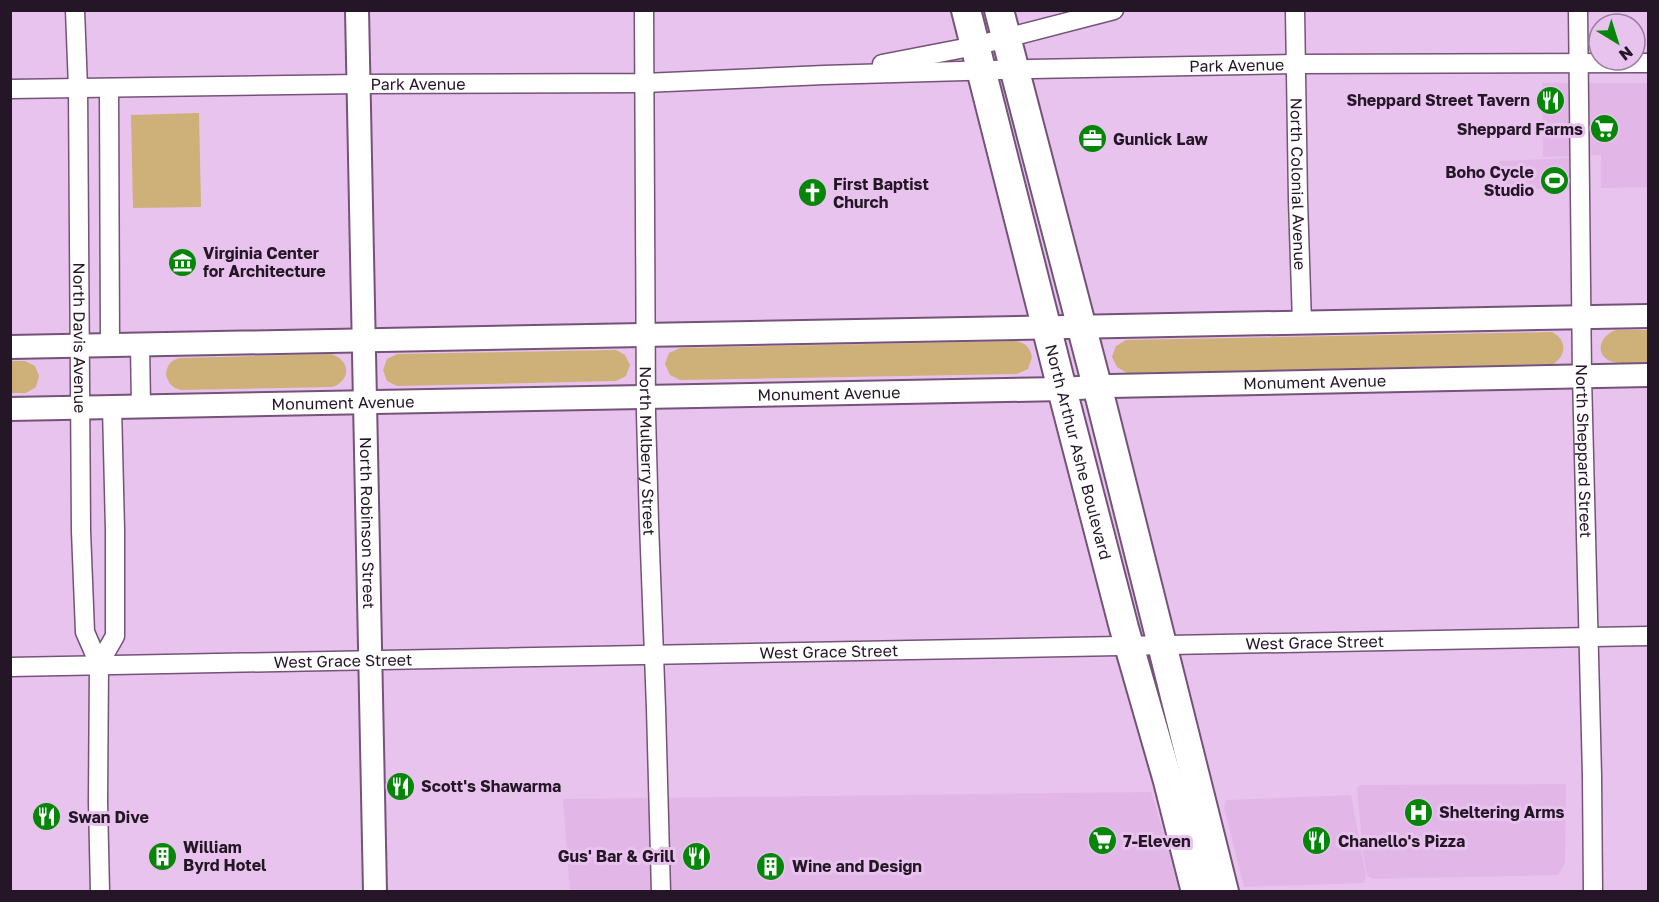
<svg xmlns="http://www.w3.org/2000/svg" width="1659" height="902" font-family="'Golos Text',sans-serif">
<rect width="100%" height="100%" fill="#e8c3ed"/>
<g fill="#e2b7e7">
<path d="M 1542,83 L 1648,83 L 1648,187 L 1601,188 L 1601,155 L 1543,157 Z"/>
<path d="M 1569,158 L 1569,189 L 1499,189 L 1499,161 Z"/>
<path d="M 1566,784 L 1565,863 L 1558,875 L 1372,879 L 1367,875 L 1363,854 L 1357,788 L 1360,785 Z"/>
<path d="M 1151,792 L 1180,884 L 1175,892 L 570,891 L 563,799 Z"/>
<path d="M 1351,795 L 1366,876 L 1364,883 L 1244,887 L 1224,808 L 1226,800 Z"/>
</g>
<g fill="#ceb079">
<path d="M 199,113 L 201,207 L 133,208 L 131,115 Z"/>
<path d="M 1616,330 L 1648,330 L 1648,362 C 1637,362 1621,365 1610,361 C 1593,353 1602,334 1616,330 Z"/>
<path d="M 1552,332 C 1567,340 1567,355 1553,364 L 1127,373 L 1117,367 L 1112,357 L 1116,346 L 1126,340 Z"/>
<path d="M 1016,341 C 1026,343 1030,348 1032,357 L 1028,369 L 1017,374 L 680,380 L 670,375 L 665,364 L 669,353 L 680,348 Z"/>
<path d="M 616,350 L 625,355 L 630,365 L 626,376 L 616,381 L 397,386 L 387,381 L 383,370 L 387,359 L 397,354 Z"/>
<path d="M 331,354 C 351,360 351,381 332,387 L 181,390 C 172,388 168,383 166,374 C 167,365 171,360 180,358 Z"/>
<path d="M 11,361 L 25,361 L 35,366 L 39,376 L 36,387 L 26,393 L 11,393 Z"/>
</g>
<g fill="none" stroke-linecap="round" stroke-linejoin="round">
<defs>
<g id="minor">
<path id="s1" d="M 75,10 L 78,88 L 81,531 L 85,632 L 99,664 L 98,802 L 100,892"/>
<path id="s2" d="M 644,10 L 646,414 L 649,523 L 656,708 L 661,892"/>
<path id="s3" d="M 1295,10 L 1298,200 L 1302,323"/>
<path id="s4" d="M 1578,10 L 1582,376 L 1592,776 L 1593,892"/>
<path d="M 882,64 L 975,46 L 1114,10"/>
<path d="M 109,88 L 110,345"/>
<path id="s5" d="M 10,89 L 359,84 L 644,83 L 824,75 L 1031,69 L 1296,64 L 1648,63"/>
<path d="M 140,344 L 141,406"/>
<path d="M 99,664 L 115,636 L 115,530 L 112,407"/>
<path id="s6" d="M 10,667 L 1648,636"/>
</g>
<g id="tertiary">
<path id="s7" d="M 357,10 L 375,892"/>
<path d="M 10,347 L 1648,316"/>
<path id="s8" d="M 10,409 L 1062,389 L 1110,386 L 1648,375"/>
</g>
<g id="primary">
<path id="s9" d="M 966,10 L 1062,389 L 1124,628 L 1168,781 L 1196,892"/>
<path d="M 999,10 L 1102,405 L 1224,892"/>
</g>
</defs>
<use href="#minor" stroke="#755379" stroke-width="21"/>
<use href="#tertiary" stroke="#755379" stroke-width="26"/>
<use href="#primary" stroke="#755379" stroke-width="32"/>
<use href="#minor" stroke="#fff" stroke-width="18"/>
<use href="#tertiary" stroke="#fff" stroke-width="22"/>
<use href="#primary" stroke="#fff" stroke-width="28"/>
</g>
<defs>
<symbol id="restaurant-disc" viewBox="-11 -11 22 22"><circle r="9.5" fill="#068609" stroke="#e8c3ed"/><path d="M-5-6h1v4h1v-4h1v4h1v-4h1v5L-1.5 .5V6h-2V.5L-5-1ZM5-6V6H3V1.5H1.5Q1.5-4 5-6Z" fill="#fff"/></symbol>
<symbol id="supermarket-disc" viewBox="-11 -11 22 22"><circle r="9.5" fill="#068609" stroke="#e8c3ed"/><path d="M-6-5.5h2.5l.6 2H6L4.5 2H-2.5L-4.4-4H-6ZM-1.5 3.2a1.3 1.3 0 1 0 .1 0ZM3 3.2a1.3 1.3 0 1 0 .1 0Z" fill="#fff"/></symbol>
<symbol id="office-disc" viewBox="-11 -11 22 22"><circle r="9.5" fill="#068609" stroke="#e8c3ed"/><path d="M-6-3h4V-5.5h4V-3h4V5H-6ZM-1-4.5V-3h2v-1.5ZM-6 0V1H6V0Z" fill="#fff"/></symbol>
<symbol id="stadium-disc" viewBox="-11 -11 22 22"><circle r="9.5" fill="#068609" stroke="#e8c3ed"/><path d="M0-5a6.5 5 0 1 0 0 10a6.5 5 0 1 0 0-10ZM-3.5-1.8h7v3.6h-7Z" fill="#fff"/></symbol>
<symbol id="church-disc" viewBox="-11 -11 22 22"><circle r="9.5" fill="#068609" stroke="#e8c3ed"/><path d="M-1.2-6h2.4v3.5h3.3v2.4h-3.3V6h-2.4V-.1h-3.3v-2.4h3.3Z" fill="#fff"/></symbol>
<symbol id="museum-disc" viewBox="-11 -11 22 22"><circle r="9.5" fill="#068609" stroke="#e8c3ed"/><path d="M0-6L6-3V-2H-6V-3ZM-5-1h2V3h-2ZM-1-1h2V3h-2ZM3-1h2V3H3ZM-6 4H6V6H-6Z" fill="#fff"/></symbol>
<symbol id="hospital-disc" viewBox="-11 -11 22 22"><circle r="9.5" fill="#068609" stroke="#e8c3ed"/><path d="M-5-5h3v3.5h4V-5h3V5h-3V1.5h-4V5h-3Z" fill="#fff"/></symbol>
<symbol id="building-disc" viewBox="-11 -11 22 22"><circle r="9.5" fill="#068609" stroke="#e8c3ed"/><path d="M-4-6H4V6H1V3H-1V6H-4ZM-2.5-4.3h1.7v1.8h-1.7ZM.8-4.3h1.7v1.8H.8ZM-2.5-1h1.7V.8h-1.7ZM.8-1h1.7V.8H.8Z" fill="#fff"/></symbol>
</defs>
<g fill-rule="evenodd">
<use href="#restaurant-disc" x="1534" y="84" width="33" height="33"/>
<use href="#supermarket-disc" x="1588" y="112" width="33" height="33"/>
<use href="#office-disc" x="1076" y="122" width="33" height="33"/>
<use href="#stadium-disc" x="1538" y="164" width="33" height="33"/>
<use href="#church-disc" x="796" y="176" width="33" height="33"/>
<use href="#museum-disc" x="166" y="246" width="33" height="33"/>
<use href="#restaurant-disc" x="384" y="770" width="33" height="33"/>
<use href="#hospital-disc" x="1402" y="796" width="33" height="33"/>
<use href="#restaurant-disc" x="30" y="800" width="33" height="33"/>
<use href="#supermarket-disc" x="1086" y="824" width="33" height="33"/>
<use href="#restaurant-disc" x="1300" y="824" width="33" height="33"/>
<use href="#building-disc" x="146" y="840" width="33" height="33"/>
<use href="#restaurant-disc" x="680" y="840" width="33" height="33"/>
<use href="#building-disc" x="754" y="850" width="33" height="33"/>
</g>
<g text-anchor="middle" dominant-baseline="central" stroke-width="6" stroke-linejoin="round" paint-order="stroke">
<g font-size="16" fill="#241626" stroke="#e8c3ed">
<text stroke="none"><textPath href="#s5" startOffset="1227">Park Avenue</textPath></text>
<text stroke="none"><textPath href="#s5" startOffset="408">Park Avenue</textPath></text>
<text stroke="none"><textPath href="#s3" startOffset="174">North Colonial Avenue</textPath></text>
<text stroke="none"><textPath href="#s1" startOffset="328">North Davis Avenue</textPath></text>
<text stroke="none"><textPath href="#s8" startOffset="1305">Monument Avenue</textPath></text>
<text stroke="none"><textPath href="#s8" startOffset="819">Monument Avenue</textPath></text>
<text stroke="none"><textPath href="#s8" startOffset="333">Monument Avenue</textPath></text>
<text stroke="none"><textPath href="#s2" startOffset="441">North Mulberry Street</textPath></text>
<text stroke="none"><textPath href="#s4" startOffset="441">North Sheppard Street</textPath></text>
<text stroke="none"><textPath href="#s9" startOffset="456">North Arthur Ashe Boulevard</textPath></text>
<text stroke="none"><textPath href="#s7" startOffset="513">North Robinson Street</textPath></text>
<text stroke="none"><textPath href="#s6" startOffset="1305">West Grace Street</textPath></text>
<text stroke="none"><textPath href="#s6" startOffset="819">West Grace Street</textPath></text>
<text stroke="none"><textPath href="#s6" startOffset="333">West Grace Street</textPath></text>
</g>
<g font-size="16" font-weight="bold" fill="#241626" stroke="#e8c3ed" text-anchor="start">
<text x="1530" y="100" text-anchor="end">Sheppard Street Tavern</text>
<text x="1583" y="129" text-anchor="end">Sheppard Farms</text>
<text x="1113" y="139">Gunlick Law</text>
<text x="1534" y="172" text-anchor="end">Boho Cycle<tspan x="1534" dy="18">Studio</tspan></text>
<text x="833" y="184">First Baptist<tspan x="833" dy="18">Church</tspan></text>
<text x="203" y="253">Virginia Center<tspan x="203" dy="18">for Architecture</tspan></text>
<text x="421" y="786">Scott's Shawarma</text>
<text x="1439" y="812">Sheltering Arms</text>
<text x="68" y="817">Swan Dive</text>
<text x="1123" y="841">7-Eleven</text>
<text x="1338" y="841">Chanello's Pizza</text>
<text x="183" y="847">William<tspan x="183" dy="18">Byrd Hotel</tspan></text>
<text x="675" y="856" text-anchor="end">Gus' Bar &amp; Grill</text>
<text x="792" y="866">Wine and Design</text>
</g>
</g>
<rect width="1659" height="902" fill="none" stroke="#241626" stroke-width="24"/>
<g transform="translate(1617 42) rotate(142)"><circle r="28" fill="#e8c3ed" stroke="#9a7e9d" stroke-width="1.5"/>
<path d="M0-4.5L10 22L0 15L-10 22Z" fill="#068609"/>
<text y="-9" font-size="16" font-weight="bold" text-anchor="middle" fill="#241626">N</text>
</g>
</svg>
